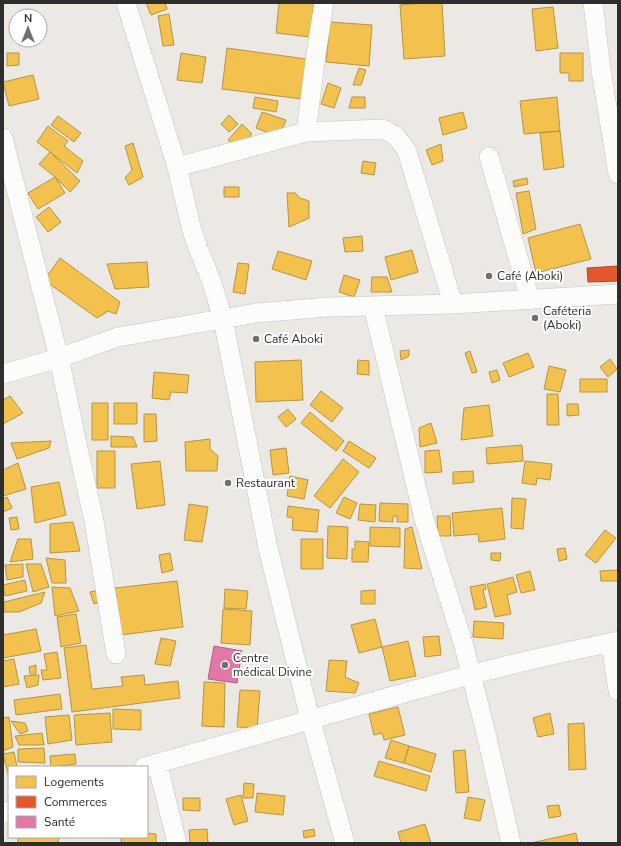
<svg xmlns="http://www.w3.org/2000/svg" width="621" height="846" viewBox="0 0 621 846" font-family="'Nunito Sans',sans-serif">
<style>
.homes{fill:#f2c14e;stroke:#b79544}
.shops{fill:#e4572e;stroke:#ad4b2e}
.health{fill:#e377a8;stroke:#ad6183}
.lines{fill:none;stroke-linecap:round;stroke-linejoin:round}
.street-casing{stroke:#c5c4c5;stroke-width:20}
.street{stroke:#fcfcfb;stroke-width:19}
.poi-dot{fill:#706f6e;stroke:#fff;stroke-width:1.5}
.labels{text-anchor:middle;stroke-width:4;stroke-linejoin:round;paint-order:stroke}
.poi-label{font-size:12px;fill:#2e2e2e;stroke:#fff;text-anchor:start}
</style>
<rect width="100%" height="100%" fill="#ece8e4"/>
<path class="homes" d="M146 3H165L167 9 151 15Z
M279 3H314L310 37 276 33Z
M424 3H442L445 56 404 59 400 5Z
M553 7 558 48 536 51 532 9Z
M169 14 174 45 163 46 158 16Z
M330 22 372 25 369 66 326 62Z
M227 48 306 59 302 99 222 89Z
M7 53H19V65L7 66Z
M181 53 206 57 202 83 177 80Z
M560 53H583V81H569V73H560Z
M359 68 366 70 361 85H353Z
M33 75 39 99 9 106 3 82Z
M328 83 341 88 334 108 321 104Z
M255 97 278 101 276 112 253 108Z
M352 97H365V108H349Z
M557 97 560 131 524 134 520 101Z
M262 112 286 120 279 137 256 128Z
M463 112 467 128 443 135 439 118Z
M229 115 238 124 229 132 221 124Z
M58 116 81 133 74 142 51 125Z
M242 124 252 134 238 149 228 140Z
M48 126 68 141 64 146 83 161 77 173 37 142Z
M560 131 564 167 544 170 540 133Z
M133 143 143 177 129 185 125 178 132 170 125 146Z
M441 144 443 161 432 165 426 150Z
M50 152 80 181 70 192 55 177 39 164Z
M363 161 376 163 374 175 361 173Z
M55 177 65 193 38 209 28 193Z
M527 178 528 184 514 187 513 181Z
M224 187H239V197H224Z
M529 191 536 229 523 234 516 193Z
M287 193H295L300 198 309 201V218L289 227Z
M49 207 61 222 48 232 36 217Z
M580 224 591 259 536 273 528 238Z
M362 236 363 251 345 252 343 238Z
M412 250 418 272 391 280 385 257Z
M278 251 312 261 306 280 272 269Z
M60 258 120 302 116 314 108 311 97 318 44 280Z
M147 262 149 287 115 289 107 264Z
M238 263 249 264 245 294 233 292Z
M344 275 360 280 354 297 339 292Z
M372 277H387L392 292H371Z
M409 350V356L401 360 400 351Z
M470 351 477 372 472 373 465 353Z
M528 353 534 367 509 377 503 363Z
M610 359 617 369 608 377 600 367Z
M301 360 303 400 256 402 255 362Z
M358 360 369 361V375L357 374Z
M549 366 566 370 560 392 544 389Z
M497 370 500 380 492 383 489 372Z
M154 372 189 375 187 393 171 392 169 400 152 398Z
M580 379H607V392H580Z
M321 391 343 408 332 422 310 405Z
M547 394H558L559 425H547Z
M10 396 23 413 3 424V400Z
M92 403H108V440H92Z
M114 403H137V424H114Z
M567 404H578L579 415 567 416Z
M489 405 493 436 461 440 464 408Z
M288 409 296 419 286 427 278 417Z
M310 412 344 441 336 451 301 423Z
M144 414H156L157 441 144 442Z
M431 423 437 443 420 447 419 428Z
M111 436 133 437 137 447H111Z
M210 439V449L218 456 217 471H186L185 442Z
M51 441 49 448 17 459 11 443Z
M349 441 376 458 369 468 343 451Z
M522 445 523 461 487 464 486 448Z
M286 448 289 473 273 475 270 450Z
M439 450 442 472 425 473V451Z
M97 451H115V488H97Z
M343 459 359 472 330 508 314 496Z
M160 461 165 505 137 509 131 464Z
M525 461 552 464 550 480 537 478 536 485 522 483Z
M18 463 26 489 3 496V470Z
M473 471 474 482 453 484V472Z
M290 476 308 480 304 499 287 496Z
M59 482 66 515 35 523 31 487Z
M7 497 12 508 3 512V499Z
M344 497 357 503 350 519 336 513Z
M512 498 526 499 523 529 511 528Z
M380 503 408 504V522H397V516H393V522L379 521Z
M189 504 208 507 202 542 184 540Z
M360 504 376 505 375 522 358 520Z
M288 506 319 510 317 532 292 530 293 518 287 517Z
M502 508 505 539 479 542 478 534 454 536 452 513Z
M437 516H450L451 536H438Z
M17 517 19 529 11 530 9 518Z
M73 522 80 551 50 553V524Z
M328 526 348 527 347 559 327 558Z
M370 527 400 528V547L370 546Z
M412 527 422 569 404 568 405 529Z
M605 530 616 538 596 563 585 555Z
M18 539H31L33 559 10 562Z
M301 539H323V569H301Z
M355 541 369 542 368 562H352V549H355Z
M565 548 567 559 559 561 557 549Z
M170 553 173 570 162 573 159 555Z
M491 553H501L500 561 491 560Z
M46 558 65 560 66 583H52Z
M23 564V577L7 580 5 565Z
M26 564H41L49 587 33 592Z
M618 570V581H601L600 571Z
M530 571 535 590 521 593 516 575Z
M513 577 517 592 507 595 511 614 495 617 487 584Z
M25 580 27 591 5 596 3 585Z
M177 581 183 627 121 635 115 588Z
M485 584 486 589 483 590 487 607 475 610 470 587Z
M52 587 70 588 79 611 55 616Z
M225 589 248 591 246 609 224 608Z
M99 590 103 601 94 604 90 592Z
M375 590V604H361V591Z
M45 592 41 603 19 612H4V602Z
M223 609 252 611 250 645 221 643Z
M76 614 81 643 61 647 57 617Z
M375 619 382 647 359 653 351 625Z
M474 621 504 623 503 639 473 637Z
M36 629 41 651 3 658V635Z
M439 636 441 655 425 657 423 637Z
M161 638 176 641 170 666 155 664Z
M408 641 416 676 390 681 382 647Z
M86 645 92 689 123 686 121 677 144 675 145 685 178 681 180 698 72 712 64 648Z
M57 652 61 678 43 680 41 670H47L44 654Z
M14 659 19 684 3 687V661Z
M329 660 347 661 345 677 359 683 355 693 326 691Z
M36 665V674H30L29 667Z
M39 675 38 685 27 688 24 676Z
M204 682 225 683 224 727 202 726Z
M240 690 260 691 257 728 237 727Z
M60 694 62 709 16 715 14 700Z
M398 707 405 735 384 740 382 733 374 735 369 714Z
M113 709 141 710V730L113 729Z
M110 713 112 742 76 745 74 715Z
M550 713 554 734 538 737 533 718Z
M69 715 72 740 48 744 45 717Z
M9 717 13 747 3 751V718Z
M11 721 25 723 28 731 20 734Z
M584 723 586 769 569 770 568 724Z
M42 733 44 745H19L15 736Z
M391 740 409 746 404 763 385 758Z
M409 746 436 754 431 772 404 763Z
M44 748 45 763 18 762V749Z
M465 750 469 792 456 793 453 751Z
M14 752 17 767H9V778L3 754Z
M75 754 76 764 51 767 50 756Z
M379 761 430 776 426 791 374 776Z
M244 783 254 784 253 798H243Z
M257 793 285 796 283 815 255 812Z
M241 795 248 821 234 825 226 799Z
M468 797 485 800 480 821 464 818Z
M183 798H200V811L183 810Z
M559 805 561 816 549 818 547 806Z
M425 824 431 843H401L398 832Z
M207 829 208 843H190L189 830Z
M314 829 315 836 304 838 303 831Z
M147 833 156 834V843H121V837H147Z
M576 833 578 843H531Z
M18 837H59L58 843H18Z"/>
<path class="shops" d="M618 266V281L588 282 587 268Z"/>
<path class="health" d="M214 646 242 651 237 683 208 679Z"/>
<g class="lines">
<defs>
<path id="street" d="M126 3 177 167 192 231 200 253 211 280 223 319 268 548 310 719 314 732 345 843
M593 3 601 70 618 174
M306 132 316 54 324 3
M3 138 59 358 80 458 94 521 116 654
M489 157 530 299
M177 167 306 132 383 129 396 136 407 151 453 304
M373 306 424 519 464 646 471 674 486 733 511 843
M3 374 59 358 118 337 256 313 328 307 453 304 618 294
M611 643 618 691
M157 763 177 843
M144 767C253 737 361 704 470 675 519 662 569 651 618 641
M3 813 9 811"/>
</defs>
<use href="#street" class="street-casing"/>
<use href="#street" class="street"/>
</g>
<g class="poi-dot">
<circle cx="489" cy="276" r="4"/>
<circle cx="535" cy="318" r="4"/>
<circle cx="256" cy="339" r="4"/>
<circle cx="228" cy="483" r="4"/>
<circle cx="225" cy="665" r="4"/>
</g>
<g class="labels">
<g class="poi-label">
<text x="497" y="280">Café (Aboki)</text>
<text x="543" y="315">Caféteria<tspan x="543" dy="14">(Aboki)</tspan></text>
<text x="264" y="343">Café Aboki</text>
<text x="236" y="487">Restaurant</text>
<text x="233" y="662">Centre<tspan x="233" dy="14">médical Divine</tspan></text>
</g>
</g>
<rect width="621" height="846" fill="none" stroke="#2e2e2e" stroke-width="8"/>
<rect x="8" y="766" width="140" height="72" fill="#ffffff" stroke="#ababab"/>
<rect x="16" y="776" width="20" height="12" fill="#f2c14e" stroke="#ababab"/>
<text x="44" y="786" font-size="12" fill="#2e2e2e">Logements</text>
<rect x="16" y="796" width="20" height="12" fill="#e4572e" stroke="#ababab"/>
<text x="44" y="806" font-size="12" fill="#2e2e2e">Commerces</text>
<rect x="16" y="816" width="20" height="12" fill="#e377a8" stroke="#ababab"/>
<text x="44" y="826" font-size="12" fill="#2e2e2e">Santé</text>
<g transform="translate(28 28)"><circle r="19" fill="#ffffff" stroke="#ababab"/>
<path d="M0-3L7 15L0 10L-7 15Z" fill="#706f6e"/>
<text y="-6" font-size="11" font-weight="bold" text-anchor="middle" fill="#2e2e2e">N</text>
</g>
</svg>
